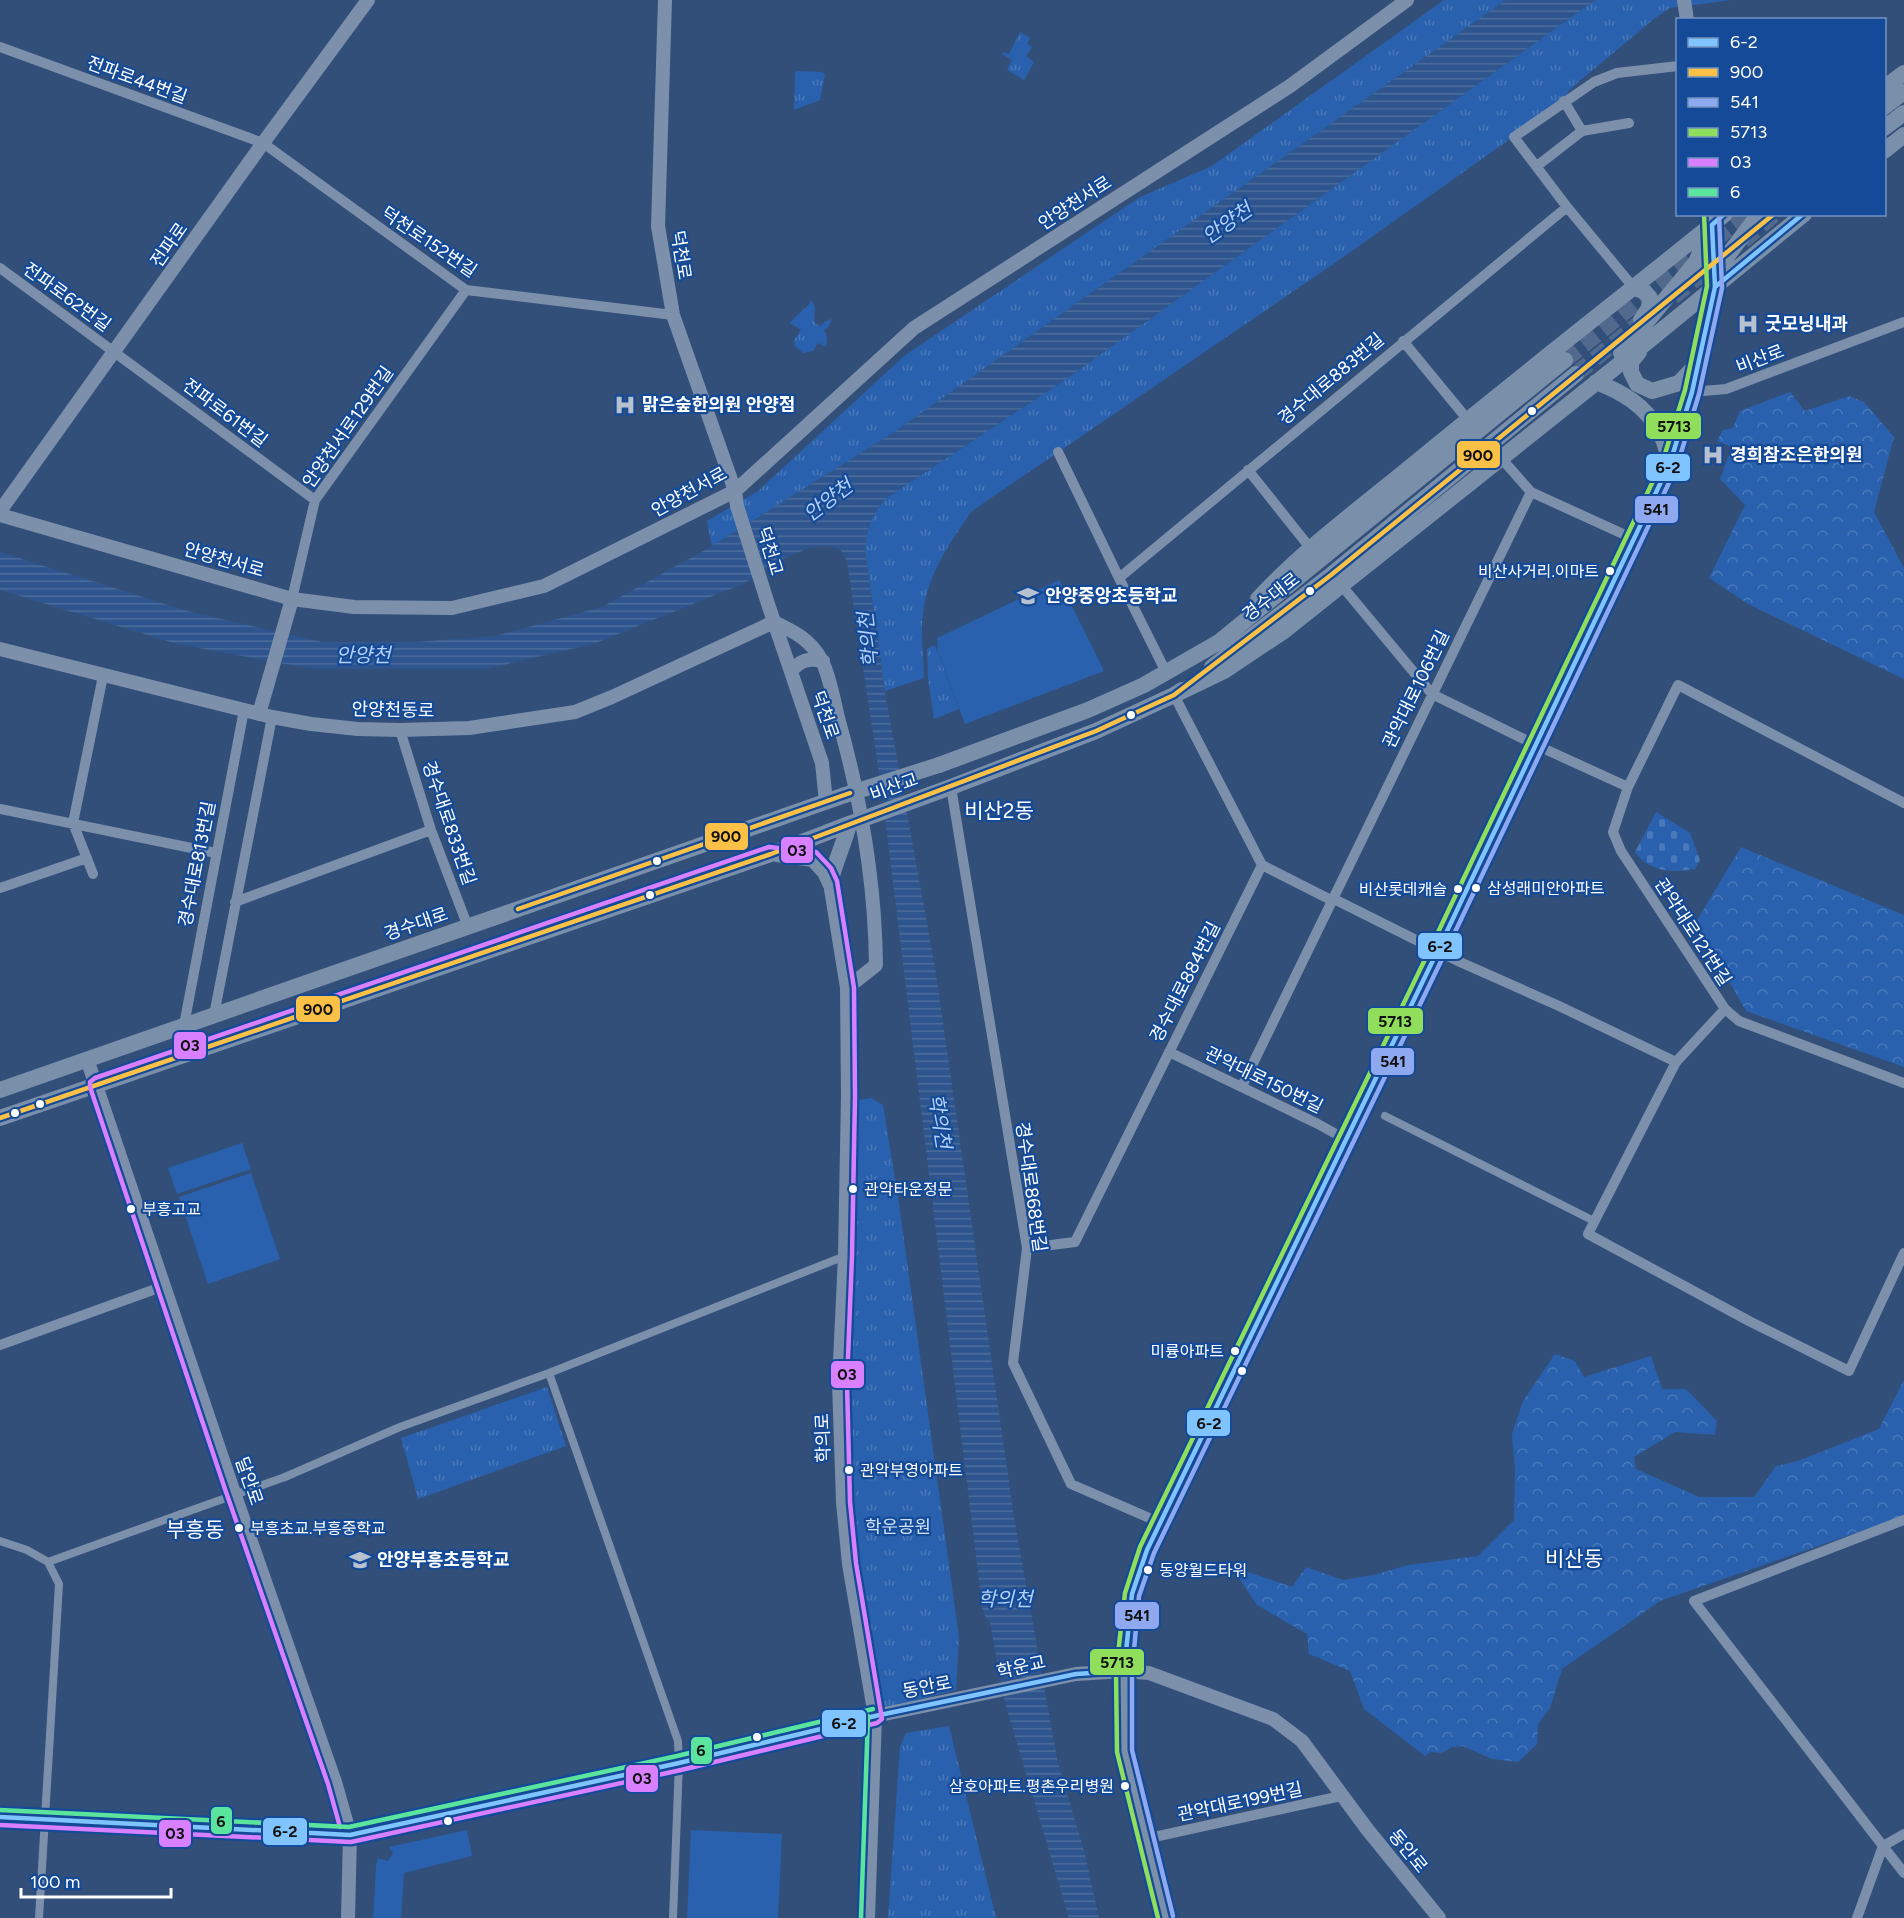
<svg xmlns="http://www.w3.org/2000/svg" width="1904" height="1918" viewBox="0 0 1904 1918" font-family="Figtree,'Noto Sans KR',sans-serif">
<style>
.green{fill:#2961ae}
.forest{fill:url(#forest-crowns)}
.cemetery{fill:url(#cemetery-stones)}
.park{fill:url(#park-tufts)}
.water{fill:url(#water-rules)}
.lines{fill:none;stroke-linecap:round;stroke-linejoin:round}
.primary-tunnel{stroke:#51698d;stroke-width:16;stroke-dasharray:16 8;stroke-linecap:butt}
.pedestrian{stroke:#7c90ab;stroke-width:8}
.minor{stroke:#7c90ab;stroke-width:10}
.tertiary{stroke:#7c90ab;stroke-width:14}
.primary{stroke:#7a8fa9;stroke-width:16}
.pedestrian-bridge{stroke:#7c90ab;stroke-width:8}
.primary-bridge{stroke:#7a8fa9;stroke-width:16}
.bus-1-casing{stroke:#144a97;stroke-width:9}
.bus-2-casing{stroke:#144a97;stroke-width:9}
.bus-3-casing{stroke:#144a97;stroke-width:9}
.bus-4-casing{stroke:#144a97;stroke-width:9}
.bus-5-casing{stroke:#144a97;stroke-width:9}
.bus-6-casing{stroke:#144a97;stroke-width:9}
.bus-1{stroke:#80c4ff;stroke-width:4.5}
.bus-2{stroke:#fbc046;stroke-width:4.5}
.bus-3{stroke:#8fa9f0;stroke-width:4.5}
.bus-4{stroke:#8fdf5c;stroke-width:4.5}
.bus-5{stroke:#d880ff;stroke-width:4.5}
.bus-6{stroke:#5ae49d;stroke-width:4.5}
.bus-dot{fill:#fff;stroke:#144a97;stroke-width:2}
.labels{text-anchor:middle;stroke-width:4.5;stroke-linejoin:round;paint-order:stroke}
.bus-label{font-size:16px;fill:#fff;stroke:#144a97;text-anchor:start}
.street-label{font-size:18px;fill:#fff;stroke:#144a97}
.poi-label{font-size:18px;font-weight:bold;fill:#fff;stroke:#144a97;text-anchor:start}
.park-label{font-size:18px;fill:#cee2fd;stroke:#144a97}
.water-label{font-size:20px;font-style:italic;fill:#b3d1f9;stroke:#144a97}
.quarter-label{font-size:21px;fill:#fff;stroke:#144a97}
.line-badge{stroke:#144a97;stroke-width:2}
.pale-badge-label{font-size:16px;text-anchor:middle;font-weight:bold;fill:#111}
</style>
<defs>
<pattern id="forest-crowns" width="20" height="18" patternUnits="userSpaceOnUse" patternTransform="scale(1.5)"><rect width="20" height="18" fill="#2961ae"/><path d="M2 6a3 3 0 1 1 6 0M12 15a3 3 0 1 1 6 0" fill="none" stroke="#4979ba"/></pattern>
<pattern id="cemetery-stones" width="16" height="16" patternUnits="userSpaceOnUse" patternTransform="scale(1.5)"><rect width="16" height="16" fill="#2961ae"/><path d="M2 7V4a2 2 0 0 1 4 0v3zM10 15v-3a2 2 0 0 1 4 0v3z" fill="#4979ba"/></pattern>
<pattern id="park-tufts" width="24" height="20" patternUnits="userSpaceOnUse" patternTransform="scale(1.5)"><rect width="24" height="20" fill="#2961ae"/><path d="M3 7l-1-3M5 7V3M7 7l1-3M15 17l-1-3M17 17v-4M19 17l1-3" fill="none" stroke="#4979ba"/></pattern>
<pattern id="water-rules" width="6" height="5" patternUnits="userSpaceOnUse" patternTransform="scale(1.5)"><rect width="6" height="5" fill="#2e558d"/><path d="M0 2.5h6" fill="none" stroke="#4d6e9e"/></pattern>
</defs>
<rect width="100%" height="100%" fill="#324f79"/>
<path class="green" d="M1059 580 1104 671 965 724 938 652 937 638Z
M242 1143 251 1169 177 1194 168 1168Z
M251 1173 280 1259 208 1284 179 1197Z
M467 1830 472 1856 404 1873 401 1918H373L376 1866 378 1858 388 1861 393 1853 389 1847Z
M691 1830 782 1834 778 1918H687Z"/>
<path class="forest" d="M1790 392 1805 411 1849 396 1864 402 1894 437 1874 512 1904 568V679L1750 605 1709 578 1745 505 1720 479 1732 447 1717 441 1723 430 1733 428 1740 411Z
M1741 847 1904 915V1067L1746 1011 1696 922Z
M1555 1354 1575 1361 1584 1377 1651 1356 1662 1389H1686L1717 1421 1715 1435 1675 1432 1634 1457 1636 1469 1699 1497H1754L1776 1466 1798 1461 1879 1429 1904 1380V1516L1660 1601 1562 1669 1550 1708 1538 1724 1537 1744 1518 1762 1492 1759 1463 1746 1453 1747 1441 1753 1430 1752 1425 1756 1364 1709 1350 1671 1309 1654 1307 1634 1257 1605 1233 1569 1245 1571 1292 1587 1306 1567 1343 1580 1373 1575 1409 1565 1478 1556 1514 1520 1515 1468 1512 1434 1523 1401Z"/>
<path class="cemetery" d="M1656 812 1690 833 1700 860 1695 869C1673 873 1649 872 1635 852Z"/>
<path class="park" d="M1444 0H1506L893 433 712 546 707 521 758 491 904 356 1140 197 1212 166Z
M1595 0H1732L1670 8 1655 18 1569 90 1564 101 1332 265 972 511C950 542 927 575 923 614 920 635 924 657 924 678L885 691 865 551C866 530 872 512 888 497L1069 377Z
M1020 32 1030 38 1027 44 1032 47 1026 56 1034 62 1024 80 1007 70 1012 60 1002 54 1004 52 1009 54Z
M797 71 822 72 825 74 820 100 794 110 795 73Z
M812 300 815 307 814 322 820 326 826 321 832 319 828 327 824 330 827 337 826 347 818 343 813 351 803 353 795 346 794 340 801 330 790 323C797 314 806 309 812 300Z
M935 645 959 709 934 719 928 678 927 649Z
M871 1098 883 1105 898 1197 959 1637 956 1690 880 1710 851 1520 844 1383 853 1101Z
M547 1387 566 1446 418 1499 401 1438Z
M949 1726 996 1918H888L900 1747 906 1733Z"/>
<path class="water" d="M1506 0H1595L1069 377 888 497C872 512 866 530 865 551L886 698 935 967 1014 1517 1057 1759 1085 1854 1099 1918H1069L1005 1703 990 1623 983 1613 882 793 847 562 841 550 827 546 809 548 783 559 743 584 593 644 486 669H313L177 644 0 590V552L187 611 322 642H417L495 636 602 607 712 546 893 433Z"/>
<g class="lines">
<path class="primary-tunnel" d="M1743 241 1775 214
M1673 297 1723 257
M1565 360 1747 214
M1576 374 1643 320"/>
<path class="pedestrian" d="M1385 1116 1594 1221
M549 1373 678 1741 679 1763 673 1918
M285 1477 400 1427 549 1373 845 1256
M0 1541 27 1550 48 1562 181 1514
M39 1918 59 1584 48 1562"/>
<path class="minor" d="M0 47 263 143 466 290 673 315
M1582 131 1629 123
M1537 166 1582 131 1564 101
M1567 207 1514 137 1594 82 1617 73 1678 66
M0 268 315 500
M1403 341 1468 420
M1692 392 1726 389 1904 322
M1058 452 1119 578
M1501 458 1531 492
M1248 470 1311 549
M1342 586 1432 694 1536 745 1628 787 1613 832 1621 851 1725 1009 1739 1021 1904 1083
M292 599 315 500 466 290
M1167 674 1119 578 1567 207 1634 288
M1174 695 1262 865
M400 730 431 830 468 927
M951 787 1027 1248 1013 1363 1071 1484 1161 1523
M1628 787 1678 685 1904 803
M0 809 216 853
M1262 865 1333 901
M93 874 73 823 103 676
M0 888 87 858
M1334 899 1460 962 1559 1006 1676 1062 1725 1009
M235 902 431 830
M214 1015 272 717
M184 1025 244 710
M1169 1052 1318 1124 1345 1139
M1676 1062 1588 1234 1749 1321 1849 1371 1904 1253
M1242 1086 1531 492 1634 539
M1027 1248 1075 1242 1262 865
M0 1345 164 1286
M1904 1520 1694 1601 1883 1846 1904 1834
M1145 1839 1341 1796
M1883 1846 1904 1873
M1857 1918 1883 1846"/>
<path class="tertiary" d="M665 0 658 226 673 315 735 491 737 506 769 607 822 763 826 802
M1684 0 1687 20
M0 511 263 143 368 0
M0 515 292 599 354 607 452 608 544 586 735 491 914 328 1290 86 1407 0
M0 649 272 717 311 724 358 729 400 730 469 728 575 712 612 697 774 622C795 632 811 640 822 661 830 677 834 701 838 718 861 799 875 881 876 965L847 988
M791 671C801 660 808 658 823 661
M259 714 292 599
M830 883 847 988 848 1096 845 1256 839 1383 843 1502 849 1564 875 1716 868 1918
M87 1059 233 1490 335 1782 350 1835 348 1918
M0 1817 350 1835 679 1763 875 1716 1076 1674 1124 1671 1149 1673 1273 1719 1302 1741 1367 1829 1439 1918"/>
<path class="primary" d="M1884 88 1904 73
M1884 107 1904 92
M1884 128 1904 113
M1884 151 1904 135
M1717 281 1728 255 1759 214
M1634 288 1644 291 1650 298 1649 308 1641 320
M1639 352 1631 362V372L1637 384 1652 391 1679 383 1698 363
M1621 353 1696 262 1710 229
M1596 382C1622 392 1645 405 1659 431 1665 440 1667 453 1670 463
M1258 599C1303 550 1358 510 1409 468 1513 382 1620 299 1725 214
M1212 667 1331 575 1576 374
M1174 695 1224 671 1284 631 1646 343 1804 214
M939 765 1088 710 1144 685 1219 642 1565 360
M951 787 1096 731 1174 695 1182 690
M777 854 813 859 825 872 830 883
M830 883C835 862 844 844 849 824
M0 1090 845 795
M0 1118 771 854 849 824
M1166 1918 1124 1751V1671L1132 1594 1147 1550 1345 1139 1438 950 1670 463 1692 392 1715 287 1712 225"/>
<path class="pedestrian-bridge" d="M181 1514 285 1477"/>
<path class="primary-bridge" d="M845 795 939 765
M849 824 951 787"/>
<defs>
<path id="bus-1" d="M1715 287 1803 214
M1124 1671 1132 1594 1147 1550 1438 950 1670 463 1692 392 1715 287 1712 225 1724 214
M0 1817 350 1835 679 1763 875 1716 1076 1674 1124 1671"/>
<path id="bus-2" d="M518 909 850 793
M0 1118 771 854 1096 731 1174 695 1331 575 1774 214"/>
<path id="bus-3" d="M1173 1916 1132 1750V1671L1139 1596 1154 1553 1445 953 1677 466 1699 394 1722 288 1719 214"/>
<path id="bus-4" d="M1158 1918 1117 1752 1116 1671 1125 1593 1140 1547 1431 947 1663 460 1685 390 1707 286 1704 214"/>
<path id="bus-5" d="M0 1825 350 1842
M340 1827 328 1784 226 1492 90 1087V1082L95 1078 769 847 816 852 831 868 837 881 854 988 855 1096 852 1256 847 1383 850 1502 856 1563 882 1719 877 1723 681 1770 351 1842"/>
<path id="bus-6" d="M0 1810 349 1827 677 1756 873 1709
M861 1918 868 1716"/>
</defs>
<use href="#bus-1" class="bus-1-casing"/>
<use href="#bus-2" class="bus-2-casing"/>
<use href="#bus-3" class="bus-3-casing"/>
<use href="#bus-4" class="bus-4-casing"/>
<use href="#bus-5" class="bus-5-casing"/>
<use href="#bus-6" class="bus-6-casing"/>
<use href="#bus-1" class="bus-1"/>
<use href="#bus-2" class="bus-2"/>
<use href="#bus-3" class="bus-3"/>
<use href="#bus-4" class="bus-4"/>
<use href="#bus-5" class="bus-5"/>
<use href="#bus-6" class="bus-6"/>
</g>
<defs>
<symbol id="hospital-bare" viewBox="-9 -9 18 18"><path d="M-5-5h3v3.5h4V-5h3V5h-3V1.5h-4V5h-3Z" fill="#b7c1d0" stroke="#144a97" stroke-width="2.5" paint-order="stroke"/></symbol>
<symbol id="school-bare" viewBox="-9 -9 18 18"><path d="M0-5L7-2L0 1L-7-2ZM-4 1L0 2.5L4 1V4Q0 6-4 4Z" fill="#b7c1d0" stroke="#144a97" stroke-width="2.5" paint-order="stroke"/></symbol>
</defs>
<g fill-rule="evenodd">
<use href="#hospital-bare" x="1733" y="309" width="30" height="30"/>
<use href="#hospital-bare" x="610" y="390" width="30" height="30"/>
<use href="#hospital-bare" x="1698" y="440" width="30" height="30"/>
<use href="#school-bare" x="1013" y="581" width="30" height="30"/>
<use href="#school-bare" x="345" y="1545" width="30" height="30"/>
</g>
<g class="bus-dot">
<circle cx="1532" cy="411" r="5"/>
<circle cx="1610" cy="571" r="5"/>
<circle cx="1310" cy="591" r="5"/>
<circle cx="1131" cy="715" r="5"/>
<circle cx="657" cy="861" r="5"/>
<circle cx="1476" cy="888" r="5"/>
<circle cx="1458" cy="889" r="5"/>
<circle cx="650" cy="895" r="5"/>
<circle cx="40" cy="1104" r="5"/>
<circle cx="15" cy="1113" r="5"/>
<circle cx="853" cy="1189" r="5"/>
<circle cx="131" cy="1209" r="5"/>
<circle cx="1235" cy="1351" r="5"/>
<circle cx="1242" cy="1371" r="5"/>
<circle cx="849" cy="1470" r="5"/>
<circle cx="239" cy="1528" r="5"/>
<circle cx="1148" cy="1570" r="5"/>
<circle cx="757" cy="1737" r="5"/>
<circle cx="1125" cy="1786" r="5"/>
<circle cx="448" cy="1821" r="5"/>
</g>
<g class="labels">
<g class="bus-label">
<text x="1599" y="577" text-anchor="end">비산사거리.이마트</text>
<text x="1487" y="894">삼성래미안아파트</text>
<text x="1447" y="895" text-anchor="end">비산롯데캐슬</text>
<text x="864" y="1195">관악타운정문</text>
<text x="142" y="1215">부흥고교</text>
<text x="1224" y="1357" text-anchor="end">미륭아파트</text>
<text x="860" y="1476">관악부영아파트</text>
<text x="250" y="1534">부흥초교.부흥중학교</text>
<text x="1159" y="1576">동양월드타워</text>
<text x="1114" y="1792" text-anchor="end">삼호아파트.평촌우리병원</text>
</g>
<g class="street-label">
<text transform="translate(137 80) rotate(20)" y="6">전파로44번길</text>
<text transform="translate(1075 203) rotate(-33)" y="6">안양천서로</text>
<text transform="translate(429 242) rotate(34)" y="6">덕천로152번길</text>
<text transform="translate(169 245) rotate(-55)" y="6">전파로</text>
<text transform="translate(681 255) rotate(81)" y="6">덕천로</text>
<text transform="translate(67 297) rotate(36)" y="6">전파로62번길</text>
<text transform="translate(1760 359) rotate(-21)" y="6">비산로</text>
<text transform="translate(1331 379) rotate(-40)" y="6">경수대로883번길</text>
<text transform="translate(225 413) rotate(37)" y="6">전파로61번길</text>
<text transform="translate(348 427) rotate(-55)" y="6">안양천서로129번길</text>
<text transform="translate(689 492) rotate(-29)" y="6">안양천서로</text>
<text transform="translate(770 551) rotate(73)" y="6">덕천교</text>
<text transform="translate(224 560) rotate(16)" y="6">안양천서로</text>
<text transform="translate(1271 597) rotate(-38)" y="6">경수대로</text>
<text transform="translate(1416 689) rotate(-64)" y="6">관악대로106번길</text>
<text transform="translate(393 710) rotate(1)" y="6">안양천동로</text>
<text transform="translate(825 715) rotate(71)" y="6">덕천로</text>
<text transform="translate(894 787) rotate(-20)" y="6">비산교</text>
<text transform="translate(449 823) rotate(71)" y="6">경수대로833번길</text>
<text transform="translate(197 864) rotate(-79)" y="6">경수대로813번길</text>
<text transform="translate(416 924) rotate(-19)" y="6">경수대로</text>
<text transform="translate(1693 932) rotate(57)" y="6">관악대로121번길</text>
<text transform="translate(1185 982) rotate(-63)" y="6">경수대로884번길</text>
<text transform="translate(1264 1080) rotate(26)" y="6">관악대로150번길</text>
<text transform="translate(1031 1187) rotate(82)" y="6">경수대로868번길</text>
<text transform="translate(823 1438) rotate(-92)" y="6">학의로</text>
<text transform="translate(249 1481) rotate(71)" y="6">달안로</text>
<text transform="translate(1021 1667) rotate(-13)" y="6">학운교</text>
<text transform="translate(927 1687) rotate(-11)" y="6">동안로</text>
<text transform="translate(1240 1802) rotate(-12)" y="6">관악대로199번길</text>
<text transform="translate(1408 1851) rotate(51)" y="6">동안로</text>
</g>
<g class="poi-label">
<text x="1765" y="330">굿모닝내과</text>
<text x="642" y="411">맑은숲한의원 안양점</text>
<text x="1730" y="461">경희참조은한의원</text>
<text x="1045" y="602">안양중앙초등학교</text>
<text x="377" y="1566">안양부흥초등학교</text>
</g>
<g class="park-label">
<text x="898" y="1533">학운공원</text>
</g>
<g class="water-label">
<text transform="translate(1227 223) rotate(-35)" y="7">안양천</text>
<text transform="translate(828 500) rotate(-37)" y="7">안양천</text>
<text transform="translate(868 640) rotate(-96)" y="7">학의천</text>
<text x="363" y="662">안양천</text>
<text transform="translate(940 1121) rotate(81)" y="7">학의천</text>
<text x="1005" y="1606">학의천</text>
</g>
<g class="quarter-label">
<text x="999" y="818">비산2동</text>
<text x="195" y="1537">부흥동</text>
<text x="1574" y="1566">비산동</text>
</g>
</g>
<g class="line-badge">
<rect x="1645" y="412" width="57" height="28" rx="6" fill="#8fdf5c"/>
<rect x="1456" y="440" width="45" height="29" rx="6" fill="#fbc046"/>
<rect x="1645" y="453" width="46" height="29" rx="6" fill="#80c4ff"/>
<rect x="1634" y="495" width="45" height="29" rx="6" fill="#8fa9f0"/>
<rect x="704" y="822" width="45" height="29" rx="6" fill="#fbc046"/>
<rect x="780" y="836" width="34" height="28" rx="6" fill="#d880ff"/>
<rect x="1417" y="932" width="46" height="28" rx="6" fill="#80c4ff"/>
<rect x="295" y="995" width="46" height="28" rx="6" fill="#fbc046"/>
<rect x="1367" y="1007" width="57" height="28" rx="6" fill="#8fdf5c"/>
<rect x="173" y="1031" width="34" height="29" rx="6" fill="#d880ff"/>
<rect x="1370" y="1047" width="45" height="29" rx="6" fill="#8fa9f0"/>
<rect x="830" y="1360" width="35" height="29" rx="6" fill="#d880ff"/>
<rect x="1186" y="1409" width="45" height="28" rx="6" fill="#80c4ff"/>
<rect x="1114" y="1601" width="46" height="29" rx="6" fill="#8fa9f0"/>
<rect x="1089" y="1648" width="56" height="28" rx="6" fill="#8fdf5c"/>
<rect x="821" y="1709" width="46" height="29" rx="6" fill="#80c4ff"/>
<rect x="690" y="1736" width="23" height="29" rx="6" fill="#5ae49d"/>
<rect x="625" y="1764" width="34" height="29" rx="6" fill="#d880ff"/>
<rect x="210" y="1806" width="23" height="29" rx="6" fill="#5ae49d"/>
<rect x="262" y="1817" width="46" height="29" rx="6" fill="#80c4ff"/>
<rect x="158" y="1819" width="34" height="29" rx="6" fill="#d880ff"/>
</g>
<g class="pale-badge-label">
<text x="1674" y="432">5713</text>
<text x="1478" y="461">900</text>
<text x="1668" y="473">6-2</text>
<text x="1656" y="515">541</text>
<text x="726" y="842">900</text>
<text x="797" y="856">03</text>
<text x="1440" y="952">6-2</text>
<text x="318" y="1015">900</text>
<text x="1395" y="1027">5713</text>
<text x="190" y="1051">03</text>
<text x="1393" y="1067">541</text>
<text x="847" y="1380">03</text>
<text x="1209" y="1429">6-2</text>
<text x="1137" y="1621">541</text>
<text x="1117" y="1668">5713</text>
<text x="844" y="1729">6-2</text>
<text x="701" y="1756">6</text>
<text x="642" y="1784">03</text>
<text x="221" y="1827">6</text>
<text x="285" y="1837">6-2</text>
<text x="175" y="1839">03</text>
</g>
<rect x="1676" y="18" width="210" height="198" fill="#144a97" stroke="#7292c1" stroke-width="1.5"/>
<rect x="1688" y="38" width="30" height="9" fill="#80c4ff" stroke="#7292c1" stroke-width="1.5"/>
<text x="1730" y="48" font-size="18" fill="#ffffff">6-2</text>
<rect x="1688" y="68" width="30" height="9" fill="#fbc046" stroke="#7292c1" stroke-width="1.5"/>
<text x="1730" y="78" font-size="18" fill="#ffffff">900</text>
<rect x="1688" y="98" width="30" height="9" fill="#8fa9f0" stroke="#7292c1" stroke-width="1.5"/>
<text x="1730" y="108" font-size="18" fill="#ffffff">541</text>
<rect x="1688" y="128" width="30" height="9" fill="#8fdf5c" stroke="#7292c1" stroke-width="1.5"/>
<text x="1730" y="138" font-size="18" fill="#ffffff">5713</text>
<rect x="1688" y="158" width="30" height="9" fill="#d880ff" stroke="#7292c1" stroke-width="1.5"/>
<text x="1730" y="168" font-size="18" fill="#ffffff">03</text>
<rect x="1688" y="188" width="30" height="9" fill="#5ae49d" stroke="#7292c1" stroke-width="1.5"/>
<text x="1730" y="198" font-size="18" fill="#ffffff">6</text>
<path d="M21 1888v9h150v-9" fill="none" stroke="#ffffff" stroke-width="3"/>
<text x="30" y="1888" font-size="18" fill="#ffffff" stroke="#144a97" stroke-width="4.5" paint-order="stroke">100 m</text>
</svg>
